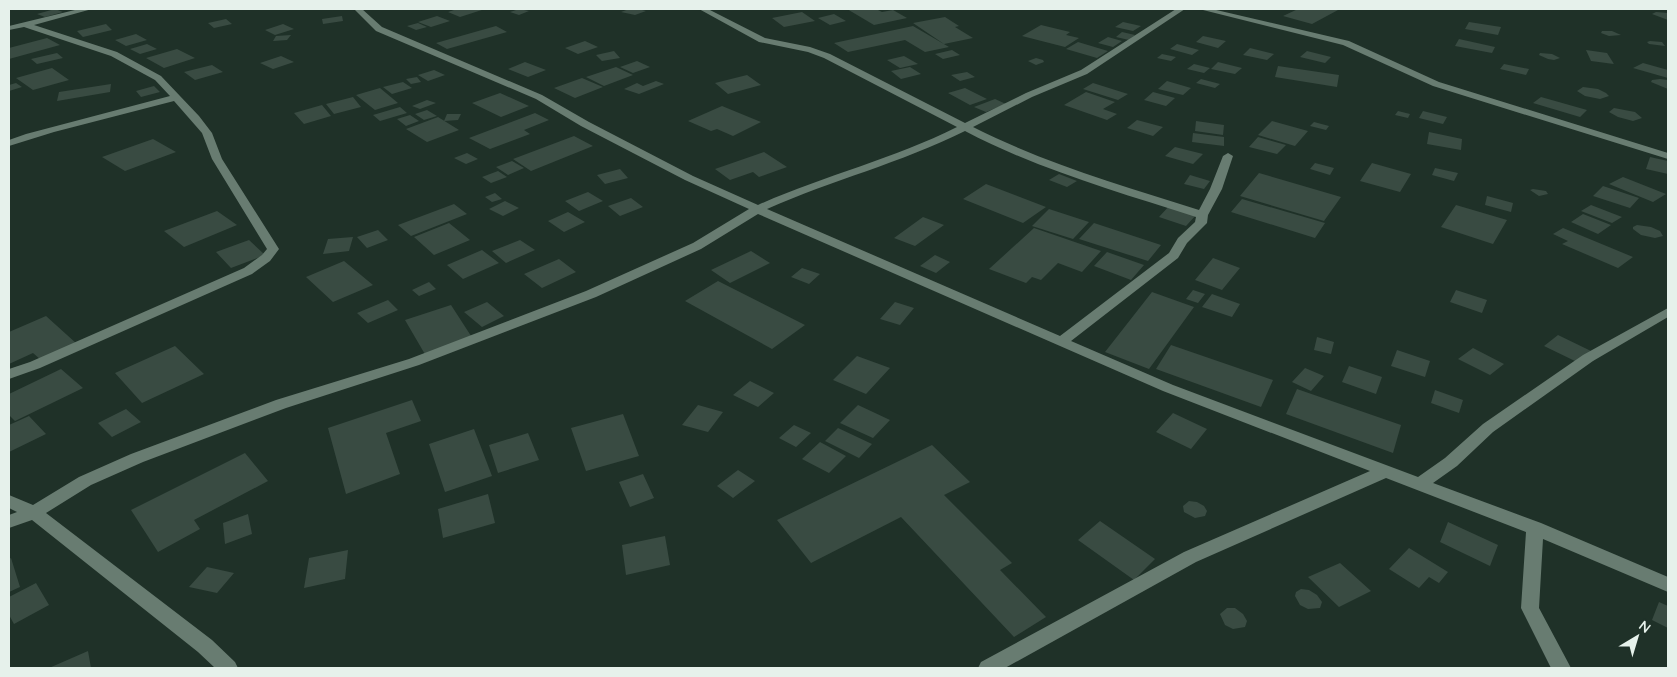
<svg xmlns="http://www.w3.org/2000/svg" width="1677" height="677" viewBox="0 0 1677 677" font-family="Quicksand,sans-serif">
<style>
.building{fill:#394b42}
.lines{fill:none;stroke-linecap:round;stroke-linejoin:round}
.minor{fill:#687c71;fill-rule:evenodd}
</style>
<rect width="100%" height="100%" fill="#1f3128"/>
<path class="building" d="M55 9 63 12 45 17 37 14Z
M457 9H485L460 17 448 12Z
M519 9 529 11 519 15 510 12Z
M629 9H638L646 11 635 15 621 12Z
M847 9H876L882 12 893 10 907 18 874 25Z
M1298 9H1333L1338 10 1312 24 1283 16Z
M802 12 815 21 784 27 772 18Z
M1656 12 1668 13V20L1652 14Z
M834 14 846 21 830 25 818 18Z
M342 16 343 21 323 24 322 19Z
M437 16 450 21 431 27 418 22Z
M945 17 959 26 955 27 973 38 944 44 913 23Z
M226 19 232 24 214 28 208 23Z
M1123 22 1141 26 1133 31 1115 27Z
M1469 22 1501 27 1498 35 1465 29Z
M418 23 427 27 416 30 407 26Z
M106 24 112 30 83 37 77 31Z
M283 24 294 29 275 35 265 30Z
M1041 25 1070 32 1066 35 1079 38 1065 47 1022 36Z
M496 26 507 32 447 49 436 43Z
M913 26 949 47 925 52 905 40 848 52 834 43Z
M1602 31H1612L1621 35 1609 36 1601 33Z
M1122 32 1135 35 1129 40 1116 37Z
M136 34 147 40 126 46 115 40Z
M291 35 287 40 273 41 276 36Z
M1203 36 1226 41 1218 48 1196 42Z
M1108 37 1122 41 1113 47 1098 43Z
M47 38 60 45 9 59V48Z
M1459 39 1495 47 1492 53 1455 46Z
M585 41 598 47 578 54 565 48Z
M1650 41 1662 42 1665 46 1649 44 1647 42Z
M1078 42 1108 51 1097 58 1066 49Z
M147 44 157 49 140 54 130 49Z
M1177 44 1199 50 1192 55 1170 49Z
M1250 48 1274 54 1267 60 1243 55Z
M177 49 195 58 164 68 146 58Z
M952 50 960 55 943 59 935 54Z
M1586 50 1607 53 1614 64 1591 61Z
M614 51 620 58 602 61 596 55Z
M1307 51 1331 57 1325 63 1300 57Z
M57 53 63 58 37 64 31 59Z
M1540 53 1552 54 1560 58 1554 60 1548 59 1539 55Z
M1162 54 1176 57 1171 61 1157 58Z
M281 56 294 62 273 69 260 63Z
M904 56 918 64 900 68 887 60Z
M1036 58 1043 60 1044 62 1036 65 1028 61Z
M637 61 650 67 633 73 620 67Z
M525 62 546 70 528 77 508 69Z
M1218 62 1242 68 1235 74 1211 69Z
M1643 63 1668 70V78L1633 68Z
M1194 64 1210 68 1204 73 1187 69Z
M1504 64 1529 69 1526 75 1500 69Z
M212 65 223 72 195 80 184 72Z
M1278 66 1339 75 1337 87 1275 77Z
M616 67 633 75 604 86 586 77Z
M910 67 921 74 901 79 891 71Z
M52 68 69 80 33 90 16 78Z
M434 70 445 75 428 81 418 75Z
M967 72 975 77 960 81 951 75Z
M747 75 761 85 728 94 715 83Z
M417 77 421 82 411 84 406 79Z
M582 78 603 87 575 98 554 88Z
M1201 79 1220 84 1215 88 1196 83Z
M1660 79 1668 80V89L1651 82 1652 80Z
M656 81 664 84 639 94 624 89 637 83 643 86Z
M1167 81 1191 88 1183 95 1158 89Z
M403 82 412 88 392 94 383 87Z
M16 83 22 87 9 91V85Z
M1093 83 1128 94 1118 100 1083 89Z
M111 84 110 92 57 101 59 92Z
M154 86 160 92 141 97 136 91Z
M1583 87 1598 89 1606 93 1609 96 1600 99 1585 96 1577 91Z
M380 88 398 103 375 110 356 95Z
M965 88 987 99 970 105 948 93Z
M1086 92 1115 102 1103 109 1117 114 1107 120 1064 105Z
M1153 92 1175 98 1166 106 1144 100Z
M500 93 529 106 501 117 472 103Z
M353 97 361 107 334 114 326 104Z
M1541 97 1587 110 1580 117 1533 103Z
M995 99 1006 104 986 112 974 107Z
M427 100 436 103 420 109 412 106Z
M322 105 331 116 304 124 294 113Z
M722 106 761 122 733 136 717 129 711 131 688 121Z
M400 107 407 113 380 121 373 115Z
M1614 108 1635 112 1642 118 1633 121 1618 117 1609 112Z
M427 110 437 116 424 120 415 114Z
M1398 111 1410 114 1408 118 1395 115Z
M1423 111 1447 117 1443 124 1419 118Z
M535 113 549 120 524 130 530 134 490 149 469 138Z
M447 114H461L458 120 444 121Z
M410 115 419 121 406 126 397 119Z
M438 117 459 130 427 142 406 129Z
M1137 120 1163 127 1153 136 1127 128Z
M1196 121 1224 125 1223 135 1195 131Z
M1272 121 1308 131 1295 146 1258 135Z
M1314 122 1329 126 1326 130 1310 126Z
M1429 132 1462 139 1461 150 1427 144Z
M1193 133 1224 137V146L1192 142Z
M574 136 593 146 531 171 513 159Z
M1258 137 1286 145 1277 154 1249 147Z
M153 139 176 152 125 171 102 157Z
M1175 147 1203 154 1193 164 1165 156Z
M764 152 787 167 759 177 753 172 730 180 715 169Z
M467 153 478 159 466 164 454 158Z
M1650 157 1668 161V174L1646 169Z
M512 161 524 168 508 175 496 167Z
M1315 163 1334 168 1330 175 1310 169Z
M1372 163 1411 174 1400 192 1360 181Z
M1435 168 1458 173 1454 181 1432 175Z
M620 169 628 178 605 184 597 175Z
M498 171 507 177 491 183 482 177Z
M1259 173 1341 197 1324 221 1240 196Z
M1059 174 1077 181 1067 187 1049 180Z
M1190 175 1210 181 1204 189 1184 184Z
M1623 177 1666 194 1653 202 1609 184Z
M986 184 1046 207 1023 223 963 199Z
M1603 186 1639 198 1630 208 1593 196Z
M1533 189 1546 191 1548 194 1539 196 1530 190Z
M588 192 603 201 579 211 565 201Z
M495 193 502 199 492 202 485 197Z
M1487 196 1513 203 1511 212 1485 205Z
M631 198 643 207 620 216 608 206Z
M1242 199 1325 223 1315 238 1231 212Z
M505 201 519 208 503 216 489 209Z
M454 204 467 214 411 236 398 225Z
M1170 205 1197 214 1186 226 1159 217Z
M1456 205 1507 220 1493 244 1441 227Z
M1591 205 1622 217 1612 223 1581 211Z
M1049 209 1089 222 1073 239 1032 226Z
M217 211 237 225 184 247 164 231Z
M568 212 585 222 564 232 548 221Z
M1583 214 1611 225 1598 234 1571 222Z
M923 217 944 225 915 246 894 238Z
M449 223 470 240 434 255 414 237Z
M1094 223 1161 245 1148 261 1079 239Z
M1637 225 1651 227 1660 231 1663 236 1655 238 1641 235 1633 229V227Z
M1034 228 1101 251 1082 272 1058 263 1041 280 1032 277 1026 283 989 269Z
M1563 228 1633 257 1618 268 1562 244 1568 241 1553 234Z
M378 230 388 240 367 248 357 237Z
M353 237 349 251 323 254 328 239Z
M249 240 265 255 231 268 216 252Z
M520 240 535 250 506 263 492 251Z
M482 250 499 263 463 279 447 265Z
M751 251 770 263 730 283 711 270Z
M1107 252 1144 265 1131 280 1094 266Z
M935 255 950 262 936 273 920 266Z
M1213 258 1240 268 1222 290 1195 280Z
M559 259 576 272 542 288 524 274Z
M344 261 373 285 333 302 306 277Z
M802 268 820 274 809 284 791 277Z
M718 281 805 325 772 349 685 301Z
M429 282 436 289 419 296 412 290Z
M1193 290 1205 294 1198 303 1186 299Z
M1456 290 1487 300 1482 313 1450 302Z
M1152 292 1194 307 1149 369 1105 352Z
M1212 294 1240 304 1232 317 1202 307Z
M388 300 398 310 368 323 357 313Z
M487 302 504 316 482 327 464 312Z
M895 302 914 308 900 325 880 319Z
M451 305 473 339 426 356 405 320Z
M46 316 77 344 41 360 33 353 9 364V332Z
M1558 335 1591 351 1577 362 1544 346Z
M1317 337 1334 342 1331 354 1314 350Z
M1171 345 1273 380 1261 407 1156 369Z
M175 346 204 374 142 403 115 373Z
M1473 348 1504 364 1490 375 1458 359Z
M1397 350 1430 361 1425 377 1391 366Z
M857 356 890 368 866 394 833 380Z
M1349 366 1382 377 1376 394 1342 382Z
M1305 368 1324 376 1311 391 1292 382Z
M61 369 83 388 15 421 9 415V394Z
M750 381 774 393 758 407 733 395Z
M1297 389 1401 425 1393 453 1286 414Z
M1435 390 1463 400 1459 413 1431 403Z
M412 400 421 421 386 433 400 474 346 494 328 428Z
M698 405 723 412 708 432 682 425Z
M858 405 890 420 873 438 840 423Z
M126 409 141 422 112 437 98 423Z
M1173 413 1207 429 1191 449 1156 432Z
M623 414 639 456 586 471 571 428Z
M29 416 46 434 9 452V425Z
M794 425 811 433 796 447 779 438Z
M838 428 872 444 859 458 825 441Z
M474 429 492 476 445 492 429 444Z
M528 433 539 460 498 473 489 445Z
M820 442 846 456 829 473 802 459Z
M932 445 970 482 944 495 1012 563 1000 570 1046 617 1014 637 901 517 811 563 777 520Z
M245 453 268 481 194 520 200 529 158 552 131 510Z
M738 470 755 481 733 498 717 486Z
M643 474 654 498 630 507 619 482Z
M488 494 495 523 443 538 438 509Z
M1189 501 1197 502 1204 506 1207 511 1205 516 1195 518 1184 512 1183 506Z
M248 514 252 534 225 544 223 523Z
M1100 521 1155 559 1134 580 1078 540Z
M1448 522 1498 545 1490 566 1440 542Z
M665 536 670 565 626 575 622 545Z
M1409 548 1448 572 1439 583 1429 577 1419 588 1389 569Z
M348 550 345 579 304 588 309 558Z
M11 558 20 587 9 592V559Z
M1340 563 1371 591 1339 607 1308 577Z
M207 567 234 573 217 593 189 587Z
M36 583 49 605 14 624 9 615V597Z
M1301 589 1309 590 1317 595 1322 602 1320 608 1308 609 1300 605 1295 596 1296 592Z
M1659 602 1668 606V628L1652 620Z
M1227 608H1235L1243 614 1247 621 1245 627 1233 629 1225 625 1220 614Z
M88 651 91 668H49Z"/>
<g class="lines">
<path class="minor" d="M79 9H92L34 25 117 52 161 76 199 116 212 133 222 159 279 249 270 261 252 274 40 368 9 379V369L30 362 244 268 262 255 267 249 212 159 202 133 174 101 54 132 9 146V140L26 134 170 96 155 80 111 56 24 27 9 30V26Z
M354 9H362L382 27 542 95 589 122 693 176 758 205C823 176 893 159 957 127L824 58 808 52 759 42 699 9H708L765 38 810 47 830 54 965 123 1026 93 1081 70 1176 9H1185L1087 74 1032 97 973 127C1044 163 1123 186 1199 210L1210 189 1223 156 1228 153 1233 156 1222 189 1208 215 1207 223 1187 243 1178 258 1071 341 1173 385 1418 477 1445 458 1483 424 1583 355 1668 308V317L1593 361 1493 432 1457 466 1433 483 1541 523 1668 577V592L1543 539 1539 608 1571 668H1551L1521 608 1526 532 1386 478 1196 562 1005 668H978L981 662 1184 552 1370 471 1163 391 758 214 701 249 596 297 419 365 286 408 143 462 91 485 46 513 212 640 235 662 238 668H215L198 652 32 520 9 528V515L17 512 9 508V495L33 505 79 477 131 454 276 400 409 359 586 291 693 243 749 209 685 180 581 126 536 99 376 31ZM965 131C1037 169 1118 192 1196 217L1195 222 1178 238 1169 253 1060 336 767 209C832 180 901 163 965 131Z
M1199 9H1212L1349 41 1439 82 1668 153V159L1433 86 1343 45Z"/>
</g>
<rect width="1677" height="677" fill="none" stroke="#e6f1eb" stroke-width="20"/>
<g transform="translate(1637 637) rotate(38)" stroke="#1f3128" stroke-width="4" paint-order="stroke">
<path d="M0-4L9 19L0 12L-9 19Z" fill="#e6f1eb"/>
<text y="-8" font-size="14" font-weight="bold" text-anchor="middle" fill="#e6f1eb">N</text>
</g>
</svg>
